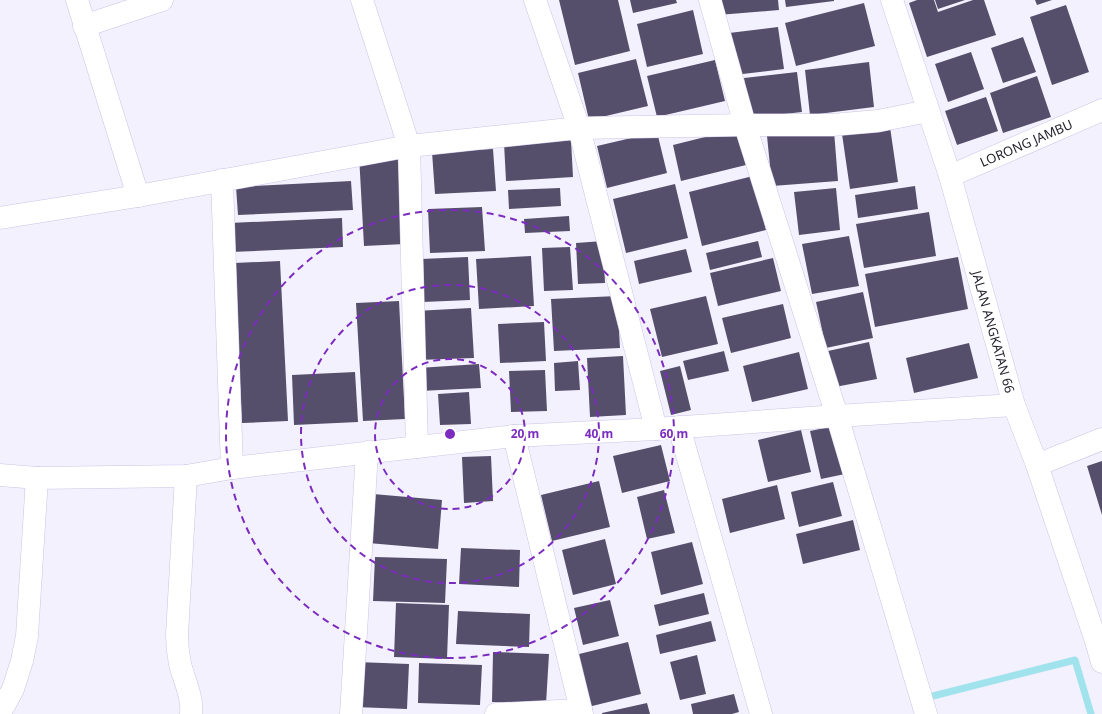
<svg xmlns="http://www.w3.org/2000/svg" width="1102" height="714" viewBox="0 0 1102 714" font-family="'Noto Sans',sans-serif">
<style>
.lines{fill:none;stroke-linecap:round;stroke-linejoin:round}
.stream{stroke:#a0e3ec;stroke-width:7}
.building{fill:#564f6b}
.street-casing{stroke:#cbc4e4;stroke-width:23}
.secondary-casing{stroke:#cbc4e4;stroke-width:23}
.street{stroke:#fff;stroke-width:22}
.secondary{stroke:#fff;stroke-width:22}
.ring{fill:none;stroke:#7b2cbf;stroke-width:2;stroke-dasharray:7 5}
.labels{text-anchor:middle;stroke-width:4;stroke-linejoin:round;paint-order:stroke}
.street-label{font-size:13px;fill:#26232f;stroke:#fff}
.centre{fill:#7b2cbf;stroke:#fff;stroke-width:2}
.ring-label{font-size:12px;text-anchor:middle;font-weight:bold;fill:#7b2cbf;stroke:#fff;stroke-width:4;stroke-linejoin:round;paint-order:stroke}
</style>
<rect width="100%" height="100%" fill="#f4f1ff"/>
<g class="lines">
<path class="stream" d="M933 696 1075 660 1091 714"/>
</g>
<path class="building" d="M559 0H618L630 51 575 65Z
M630 0H676L677 3 633 13Z
M717 0H778L779 10 718 15Z
M785 0H834V1L786 7Z
M917 0H934L938 12 973 0H984L996 35 927 57 909 3Z
M935 0H965L938 9Z
M1035 0H1052L1037 5Z
M864 3 875 46 796 66 785 23Z
M1066 5 1089 72 1052 85 1030 17Z
M693 10 703 54 647 67 637 24Z
M778 27 784 69 734 75 729 33Z
M1023 37 1036 72 1003 83 991 48Z
M971 52 984 89 948 102 935 64Z
M636 59 648 106 589 120 578 73Z
M715 60 725 101 657 117 647 76Z
M869 62 874 107 810 115 805 70Z
M797 72 802 112 749 118 744 78Z
M1037 76 1051 117 1003 133 990 93Z
M986 97 998 131 957 145 945 111Z
M890 127 898 182 850 189 842 134Z
M737 129 746 165 681 181 673 145Z
M834 131 838 181 772 186 767 136Z
M657 132 667 173 607 188 597 146Z
M571 140 573 177 506 181 504 143Z
M493 149 496 191 435 194 432 152Z
M400 153 405 244 364 246 359 155Z
M753 176 766 230 702 246 689 192Z
M351 181 353 210 238 215 236 187Z
M675 184 688 238 626 253 613 199Z
M915 186 918 209 858 218 855 195Z
M560 188 561 206 509 209 508 190Z
M836 188 840 230 799 235 794 192Z
M482 207 485 251 430 253 428 209Z
M929 212 936 256 864 268 856 224Z
M569 216 570 231 525 233 524 219Z
M342 218 343 247 231 252 229 223Z
M849 236 859 286 812 294 802 244Z
M603 241 605 283 578 284 576 243Z
M758 241 762 257 710 270 706 253Z
M570 247 573 290 544 291 542 248Z
M686 249 692 272 639 284 634 261Z
M531 256 534 306 479 309 476 259Z
M468 257 470 300 423 302 421 259Z
M958 257 968 309 875 327 865 274Z
M773 258 781 291 718 306 710 273Z
M280 261 288 421 242 423 234 263Z
M863 292 873 338 826 348 816 302Z
M617 296 620 348 554 351 551 299Z
M706 296 718 344 662 357 650 309Z
M399 301 405 419 363 421 356 303Z
M783 304 791 338 731 353 722 318Z
M471 308 474 358 418 360 415 311Z
M544 322 546 361 500 363 498 324Z
M869 342 877 379 835 387 828 351Z
M969 343 978 378 914 393 906 358Z
M724 351 729 371 688 380 683 361Z
M799 352 808 389 752 402 743 366Z
M623 356 626 415 590 417 587 358Z
M578 361 580 390 555 391 554 363Z
M479 364 481 388 420 391 418 368Z
M680 366 691 410 671 415 660 371Z
M545 370 547 411 511 412 509 371Z
M355 372 358 422 294 425 292 375Z
M469 392 471 424 440 425 438 394Z
M834 426 845 474 821 479 810 431Z
M801 430 811 472 768 482 758 440Z
M661 445 670 481 622 493 613 456Z
M491 456 493 501 464 503 462 457Z
M1102 461V515L1087 466Z
M599 481 610 527 552 541 541 495Z
M833 482 842 516 799 527 791 492Z
M777 485 785 519 730 533 722 499Z
M664 490 675 533 647 539 637 497Z
M373 494 442 500 438 549 368 543Z
M853 520 860 550 803 564 796 534Z
M605 539 616 584 573 595 562 550Z
M692 542 703 584 661 595 651 552Z
M461 548 520 550 519 587 459 584Z
M375 557 447 559 445 603 373 601Z
M704 593 709 614 659 626 654 605Z
M610 600 619 636 583 645 574 608Z
M396 603 449 605 447 659 394 657Z
M458 611 530 614 529 647 456 644Z
M711 621 716 641 660 654 656 635Z
M628 642 641 694 584 708 571 656Z
M493 652 549 654 546 704 492 702Z
M697 655 706 694 680 700 670 662Z
M357 662 409 664 407 709 355 707Z
M419 663 482 665 480 705 418 703Z
M734 694 739 712 732 714H693L691 704Z
M647 703 650 714H602V713Z"/>
<g class="lines">
<defs>
<g id="street">
<path d="M77 0 138 196"/>
<path d="M362 0 409 146 417 447"/>
<path d="M535 0 579 128 656 429"/>
<path d="M710 0 745 125 837 416 926 714"/>
<path d="M84 26 162 0"/>
<path id="s1" d="M950 176 1102 110"/>
<path d="M222 180 232 468"/>
<path d="M0 218 138 196 409 146 579 128 745 125H832L878 121 928 111"/>
<path d="M679 427 761 714"/>
<path d="M514 436 582 714"/>
<path d="M1037 465 1102 439"/>
<path d="M0 475 37 478 186 476 232 468 514 436 656 429 837 416 1014 405"/>
<path d="M186 476 177 635C177 645 178 654 180 664 184 680 193 697 191 714"/>
<path d="M0 713 13 689 22 661 27 636 37 478"/>
<path d="M351 714 367 452"/>
<path d="M496 714 581 710"/>
</g>
<g id="secondary">
<path id="s2" d="M892 0 950 176 1014 405 1037 465 1096 641 1102 662"/>
</g>
</defs>
<use href="#street" class="street-casing"/>
<use href="#secondary" class="secondary-casing"/>
<use href="#street" class="street"/>
<use href="#secondary" class="secondary"/>
</g>
<g class="ring">
<circle cx="450" cy="434" r="75"/>
<circle cx="450" cy="434" r="149"/>
<circle cx="450" cy="434" r="224"/>
</g>
<g class="labels">
<g class="street-label">
<text dy="5" stroke="none"><textPath href="#s1" startOffset="83">LORONG JAMBU</textPath></text>
<text dy="5" stroke="none"><textPath href="#s2" startOffset="347">JALAN ANGKATAN 66</textPath></text>
</g>
</g>
<circle cx="450" cy="434" r="6" class="centre"/>
<g class="ring-label">
<text x="525" y="438">20 m</text>
<text x="599" y="438">40 m</text>
<text x="674" y="438">60 m</text>
</g>
</svg>
